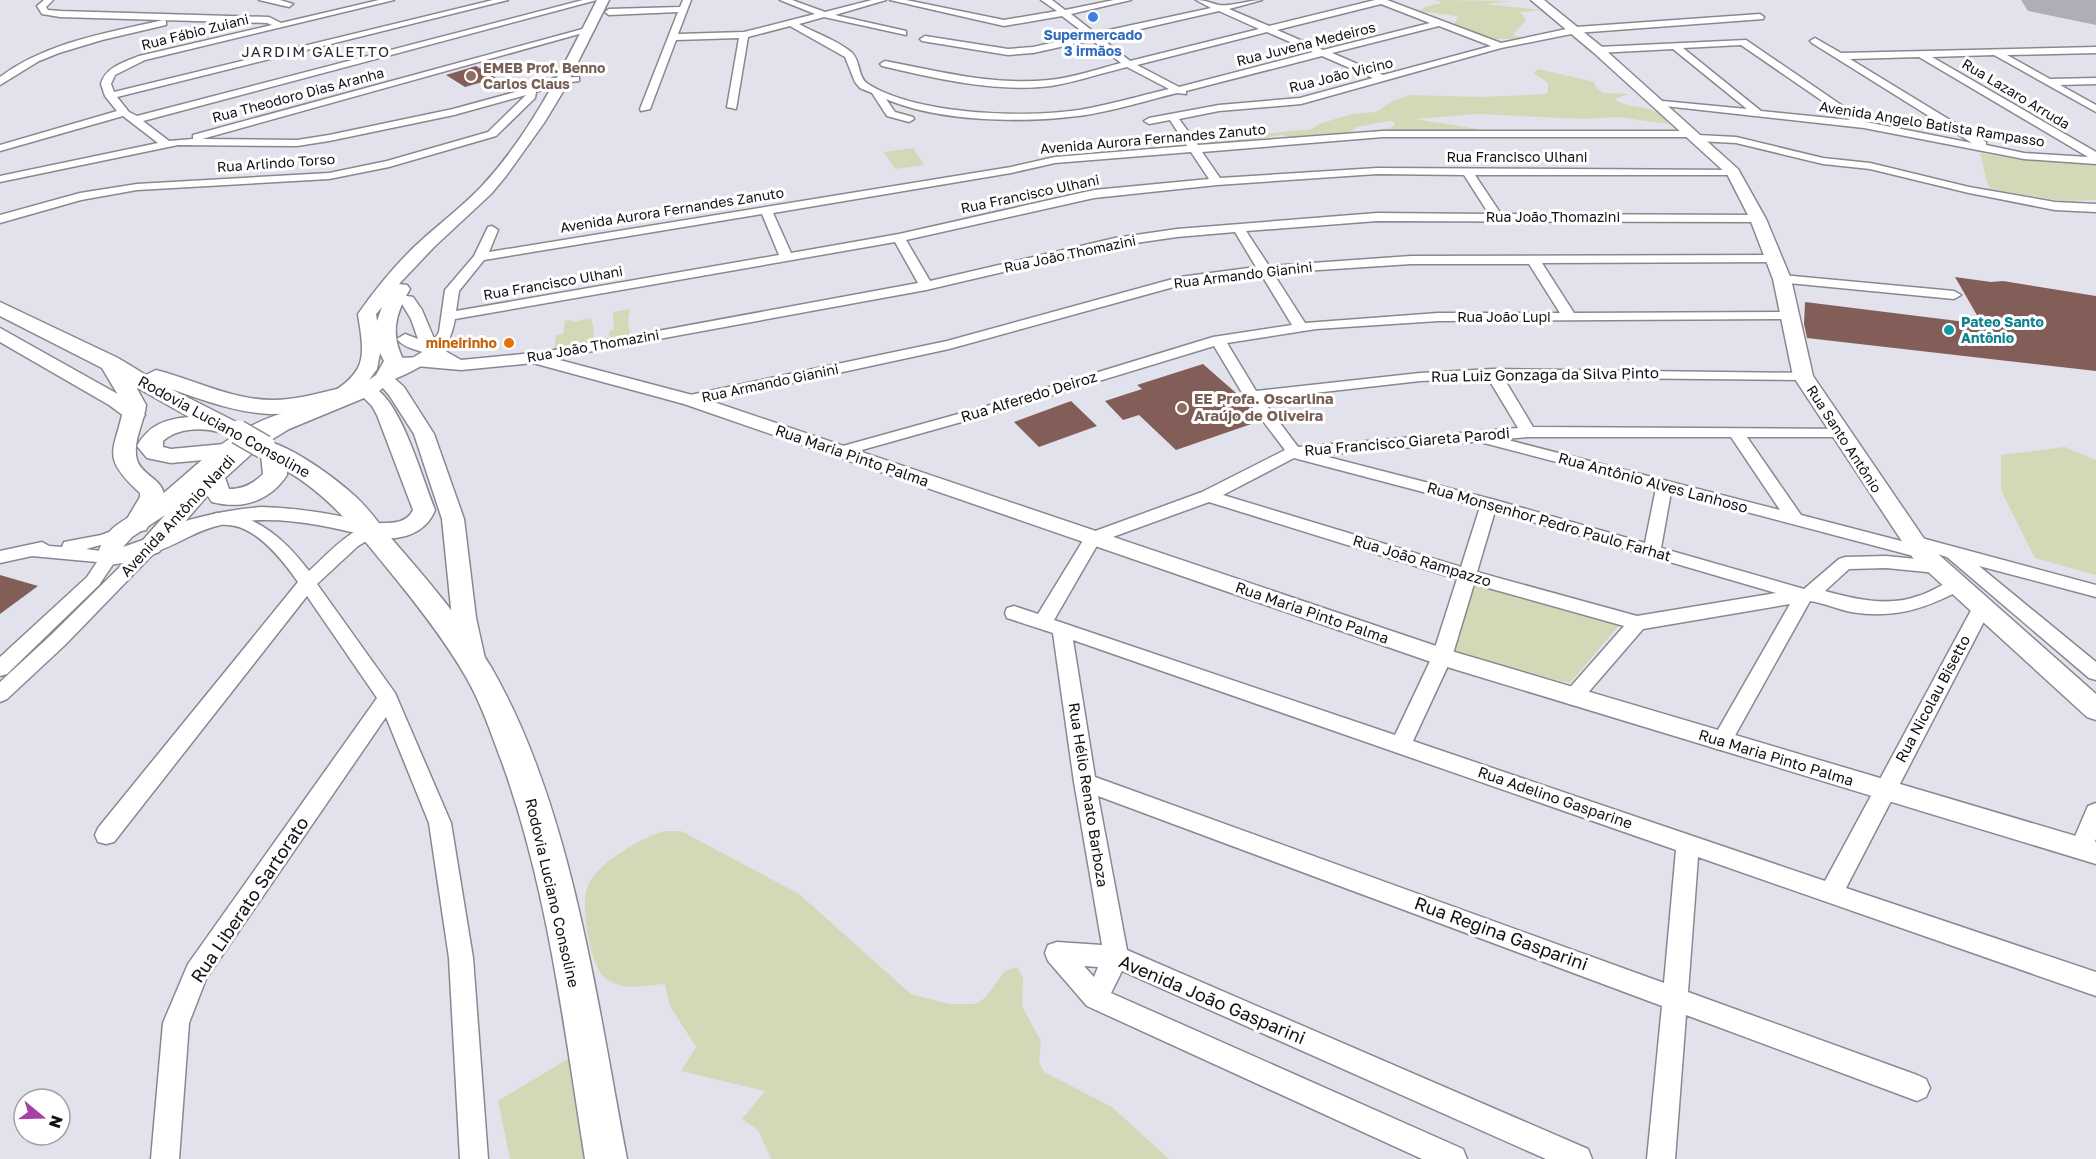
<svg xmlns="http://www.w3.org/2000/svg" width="2096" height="1159" viewBox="0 0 2096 1159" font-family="'Golos Text',sans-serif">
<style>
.green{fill:#d4d8b6}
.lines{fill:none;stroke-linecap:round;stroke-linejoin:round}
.runway{fill:#adaeb6;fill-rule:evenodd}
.building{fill:#835e58}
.minor-casing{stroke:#888892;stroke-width:3}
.tertiary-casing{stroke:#888892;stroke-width:3}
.secondary-casing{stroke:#888892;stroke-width:3}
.primary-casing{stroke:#888892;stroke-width:3}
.minor{fill:#fff;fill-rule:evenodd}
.tertiary{fill:#fff;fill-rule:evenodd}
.secondary{fill:#fff;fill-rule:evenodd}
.primary{fill:#fff;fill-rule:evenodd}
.primary-bridge-casing{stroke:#888892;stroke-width:26;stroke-linecap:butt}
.primary-bridge{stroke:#fff;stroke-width:23}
.shop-dot{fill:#3f7fe0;stroke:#fff;stroke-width:2}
.education-dot{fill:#8d6e63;stroke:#fff;stroke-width:2}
.culture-dot{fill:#0f9aa8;stroke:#fff;stroke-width:2}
.food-dot{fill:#e8710a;stroke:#fff;stroke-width:2}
.labels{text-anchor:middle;stroke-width:6;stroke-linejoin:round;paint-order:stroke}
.far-street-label{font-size:14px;fill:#121215;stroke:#fff}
.far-shop-label{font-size:14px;font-weight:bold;fill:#366cbe;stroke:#fff}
.far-education-label{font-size:14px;font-weight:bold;fill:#785e54;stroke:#fff;text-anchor:start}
.far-culture-label{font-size:14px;font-weight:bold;fill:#0d838f;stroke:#fff;text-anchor:start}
.far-food-label{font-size:14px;font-weight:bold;fill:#c56008;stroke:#fff;text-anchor:end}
.far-quarter-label{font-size:15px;letter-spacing:1.5px;fill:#2a2a32;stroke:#fff}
.street-label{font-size:15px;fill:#121215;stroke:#fff}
.education-label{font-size:15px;font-weight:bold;fill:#785e54;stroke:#fff;text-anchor:start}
.near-street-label{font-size:18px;fill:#121215;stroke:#fff}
</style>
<rect width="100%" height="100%" fill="#e1e2ec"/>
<path class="green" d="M1435 0 1514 1 1484 4 1542 10 1520 12 1526 20 1513 35 1527 39H1493L1457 26 1454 23 1458 18 1456 16 1419 11 1427 6 1443 3Z
M1538 69 1594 82 1596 88 1604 93 1629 94 1614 99C1632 112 1656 101 1668 124L1618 117 1583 119 1480 114 1414 119 1478 129 1474 131 1371 133 1394 126 1395 122 1390 121 1357 127 1349 133 1339 135 1298 140 1281 135 1233 144H1208L1215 139 1311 129 1322 123 1352 114 1376 112 1395 100 1410 95 1483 97 1545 94 1548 92V83L1534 73Z
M913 148 924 165 895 169 884 152Z
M1980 153 2008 158 2096 161V200L2064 201 1989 189Z
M630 309 628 321 630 333 610 339 609 331 614 329 613 312Z
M591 318 594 330 593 341 554 349 556 335 563 334 565 321 571 320 573 322Z
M2065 447 2096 460V575L2035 558 2001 490V455Z
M1476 583 1620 624 1570 683 1509 669 1453 653Z
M664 831H681L799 894 911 994 949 1004H975L985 998 1005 971 1017 967 1023 978 1022 1006 1041 1041 1039 1062 1044 1072 1112 1107 1169 1159H771L758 1130 742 1119 765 1091 681 1071 696 1047 670 1006 665 984C652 984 631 990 619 985 615 984 606 980 603 976 589 960 579 901 589 883 602 860 640 839 664 831Z
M581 1051 600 1159H510L498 1101Z"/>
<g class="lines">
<path class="runway" d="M2021 0H2096V25L2028 11Z"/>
</g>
<path class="building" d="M476 66 496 78 465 87 446 75Z
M1955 277 1991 282 2003 281 2096 296V371L1807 338 1804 324 1805 302 1982 324Z
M1203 364 1244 400 1260 421 1176 450 1139 415 1123 420 1105 401 1142 389 1137 385Z
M1071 401 1097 426 1039 447 1014 422Z
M0 575 38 586 0 614Z"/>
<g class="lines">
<defs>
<path id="minor" d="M44 0H53L46 7 48 10 60 11 269 17 281 23 379 0H394L145 60 115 75 111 84 114 92 493 0H508L117 97 129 112 137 116 583 0H597L143 121 169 141 193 139V135L590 27V31L202 139 297 140 329 135 453 109 537 86 554 78 579 77V81L556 84 536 92 535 98 496 136 389 167 329 179 137 190 81 200 0 223V215L80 193 137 184 329 173 387 161 488 132 526 95 454 115 329 141 297 146 178 145 0 182V176L158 143 123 116 0 151V145L117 111 105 96 101 84C105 67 125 62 139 56L272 25 267 23 60 17 42 14 37 6Z
M259 0H280L293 4 289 7Z
M683 0H691L678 34 744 32 815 14 780 0H792L825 12 872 0H886L835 15 906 31V35L824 17 799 24C815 33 837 40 851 52 861 60 857 77 868 84 917 115 1023 118 1079 110 1109 105 1139 96 1169 89L1127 67C1102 73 1076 82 1051 86 996 93 934 78 882 66L880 64 885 61C938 71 994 86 1049 80 1073 78 1097 69 1121 63L1092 40 1033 53 1008 55 922 41 920 39 925 36 1008 49 1033 47 1087 35 1062 16 1004 26 890 0H906L1004 20 1057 11 1041 0H1052L1065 10 1114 0H1131L1071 14 1095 33 1211 8 1196 0C1205 0 1210 3 1219 5 1227 7 1251 0 1262 0L1229 9 1269 26 1375 0H1387L1501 43 1576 27 1760 14 1764 17 1763 19 1576 33 1501 48 1301 104 1219 111 1179 119 1198 145 1383 131H1693L1698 135 1736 137 1823 158 1870 163 1969 187 2055 202 2096 204V212L2055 210 1969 193 1870 169 1823 164 1736 143 1697 141 1692 137H1383L1202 152 1220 178 1377 168 1737 170V174L1733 175H1475L1501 214 1758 215 1764 219 1762 222 1377 221 1246 231 1269 266 1411 256 1774 255 1780 259 1779 262 1542 263 1574 313 1790 312 1797 316 1795 319 1438 321 1316 329 1227 343 1256 391 1420 373 1493 369 1808 373 1810 376 1808 379 1803 380 1503 377 1533 427 1845 429 1847 432 1839 437H1747L1801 515 1905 542 1908 538 1914 536 2096 585V597L1979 566 2096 662V680L2089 678 1947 557 1930 552 1927 556 1921 558 1671 492 1661 548 1804 589 1839 559 1845 557 1886 556 1937 561 1943 563 1946 567 1943 571 1937 573 1886 568 1849 569 1825 591C1854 599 1889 607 1918 596 1932 592 1943 583 1957 579L1963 581 1966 585 1963 589C1924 609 1895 619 1851 612 1837 609 1824 603 1810 601L1728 748 1721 750 1714 748 1711 742 1790 604 1643 629 1580 702 1573 705 1566 702 1563 697 1566 692 1624 626 1474 584 1452 657 1413 741 1825 881 1975 603 1982 601 1989 603 1991 608 1846 888 2096 972V996L1698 857 1688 992 1917 1075 1926 1079 1930 1088 1926 1097 1917 1101 1686 1015 1675 1159H1647L1662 1006 1098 796 1127 950 1588 1149 1592 1159H1546L1122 971 1111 993 1463 1149 1467 1159H1422L1087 1006 1048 961 1045 953 1048 945 1057 942 1102 945 1074 782 1053 633 1007 618 1005 613 1007 608 1014 606 1038 614 1087 534 1202 492 1285 450 1244 396 1214 346 997 412 844 455H832L830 452 832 449 987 406 1213 337 1292 325 1261 274 1181 285 949 349 690 405 682 400 690 395 947 341 1180 277 1256 267 1235 232 1177 237 1115 246 926 290 533 362 526 358 533 354 918 283 895 242 455 319C453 331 448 345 439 354 431 362 389 385 379 382L377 379 429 348 439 332 445 290 474 256 488 227 492 226 498 230 489 252 1011 167 1055 157 1187 146 1170 120 1149 124 1144 121 1149 118 1219 105 1300 98 1373 78 1322 56 1186 91V94L1177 93C1144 101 1111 112 1078 116 1022 123 939 122 886 99L895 112 913 117 914 119 909 122 887 116 872 93 860 88 855 82 845 57 790 26 748 37 736 109 727 107 739 38 676 40 650 109 641 111 640 109 678 12 609 15 605 12 609 9 680 7ZM1381 4 1430 23 1323 50 1277 30ZM1219 11 1259 29 1130 61 1101 38ZM1439 26 1491 46 1383 75 1332 53ZM1267 32 1313 52 1179 87 1137 65ZM1191 152 1209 179 1094 190 899 234 791 253 773 213 1011 173 1055 163ZM1377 174 1464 175 1489 214 1377 213 1177 229 1115 238 930 281 906 240 1094 198 1217 185ZM762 214 779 255 456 311 459 291 484 260ZM1411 264H1529L1560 313H1438L1305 323 1273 273ZM1488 378 1518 428 1298 447 1262 399 1420 381ZM1528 437H1731L1780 510 1504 439ZM1483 441 1484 443 1656 488 1645 543 1495 500 1320 455ZM1294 458 1480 507 1461 567 1223 495ZM1209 502 1457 579 1432 657 1395 735 1054 620 1099 542ZM1495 511 1776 593 1637 616 1477 572ZM1073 640 1676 850 1664 983 1095 777ZM1084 966 1098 967 1094 977Z
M163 20 166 21V25L102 40 59 53 39 61 0 85V77C47 42 107 33 163 20Z
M1815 38 1841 53 2096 47V53L2007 55 2050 79 2096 78V84L2060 85 2096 105V112L1994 55 1932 57 2096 152V164L2024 159 1864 128 1656 105 1651 102 1652 100 1747 109 1673 49 1598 53 1593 50 1598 47 1746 40 1866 122 1972 143 1812 43 1810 41ZM1741 45 1850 120 1761 111 1683 48ZM1919 57 2088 157 2024 153 1986 145V142L1850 59Z
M1782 275 1954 291 1961 295 1954 299 1777 282 1775 279Z
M217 513C258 514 285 540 309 571 324 558 357 520 378 526L381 530 378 534 358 546 317 584 395 693 451 823 473 958 488 1159H460L449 958 429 823 386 717 206 979 189 1023 179 1159H151L163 1023 188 964 377 698 307 596 114 842 106 844 98 842 95 835 98 828 298 582C284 562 263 535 239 527 230 524 220 525 211 523L208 519 211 515Z
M120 528 126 530 129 534 126 538 86 549 115 553 118 557 99 585 7 674 0 676V657L87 577 97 562 32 556 0 563V551L42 542 49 546 62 547 64 542 101 535Z
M151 540 157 542 160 546 157 550 65 645 7 699 0 702V682L51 635 145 542Z
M2096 803V839L2089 855 2081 858 2073 855 2070 848 2088 806Z"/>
<path id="tertiary" d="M394 294 413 297 422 310 435 341 447 352 461 360 533 353 696 396 1448 650 2096 842V864L1434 663 684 404 533 363 461 370 416 366 387 367 385 363 393 358 433 357C422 349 407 351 397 339L405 334 418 339 411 319 402 304 388 302 386 299Z
M261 507C301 508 340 515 379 525L382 530 379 535 372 537C320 524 266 512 213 527 192 533 175 546 154 552L147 550 144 545C158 521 234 509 261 507Z"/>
<path id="secondary" d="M597 0H609L564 90 544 123 506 176 491 194 434 247 399 284 407 285 410 289C395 314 390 335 404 361L394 378 404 387 434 434 464 519 476 618 486 663 482 670 473 673 464 670 460 663 452 618 442 519 414 434 389 395 383 388 379 391C404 412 422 478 435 510 424 538 391 543 364 535L361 530 364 525C380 520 404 529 413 510L377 415 372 406 364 398 289 429 258 448 213 489 159 552 137 561 109 565 101 563 97 557C100 546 104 537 112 529 124 518 141 512 154 501 187 475 217 442 255 424 285 409 340 400 358 368 366 352 360 330 358 314 377 287 399 260 424 238 443 221 464 205 482 186 532 132 564 65 597 0ZM382 307 377 321 376 314ZM380 353 384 361 376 375 369 380 377 369ZM165 515 143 540 123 547 132 537Z
M1531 0H1544L1602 47 1738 169 1766 219 1791 279 1813 376 1929 546 2096 694V720L2087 717 1913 558 1793 376 1773 279 1750 219 1727 174 1594 53Z
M0 328 123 397 145 415 142 419H128L109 405 0 342Z"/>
<path id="primary" d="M0 302 118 358 146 375 156 370C195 380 232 400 273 400 296 400 319 393 341 388L349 390 352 395 349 400C324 406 297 414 271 414 237 413 203 400 171 389L246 427 250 432 246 437C234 440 230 435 219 432 201 427 177 428 163 441V447L171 449 224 444 232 446 236 451 232 456 224 458 171 463 147 458 137 446C149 425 165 419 189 417L136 387 146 405C144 423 132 442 137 460 142 476 164 479 164 497L146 530 137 532 128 530 124 524 140 497V493C98 454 116 452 124 405L102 368 0 316Z
M264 440C293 447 334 477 356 497 369 509 380 525 391 538 425 577 465 624 491 667 572 807 597 1002 627 1159H585C564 1027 548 891 503 765 492 736 482 705 466 677 444 639 415 602 387 568 356 530 329 496 287 471V475C270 501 242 510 212 502 205 492 198 483 205 472L214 469 223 472 229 489C243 489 253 484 263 474L261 455 252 447 256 442Z"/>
</defs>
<use href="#minor" class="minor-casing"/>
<use href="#tertiary" class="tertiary-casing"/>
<use href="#secondary" class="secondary-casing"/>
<use href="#primary" class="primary-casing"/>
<use href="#minor" class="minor"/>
<use href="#tertiary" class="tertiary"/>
<use href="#secondary" class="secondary"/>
<use href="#primary" class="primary"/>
<defs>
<path id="primary-bridge" d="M238 432 264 447"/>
</defs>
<use href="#primary-bridge" class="primary-bridge-casing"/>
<use href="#primary-bridge" class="primary-bridge"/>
</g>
<circle class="shop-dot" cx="1093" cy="17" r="6"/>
<g class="education-dot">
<circle cx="471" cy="76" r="6"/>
<circle cx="1182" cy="408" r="6"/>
</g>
<circle class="culture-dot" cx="1949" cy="330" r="6"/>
<circle class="food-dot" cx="509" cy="343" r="6"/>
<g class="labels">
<g class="far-street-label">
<text transform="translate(195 32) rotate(-14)" y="5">Rua Fábio Zuiani</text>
<text transform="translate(1306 44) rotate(-14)" y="5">Rua Juvena Medeiros</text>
<text transform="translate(1341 75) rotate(-14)" y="5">Rua João Vicino</text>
<text transform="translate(2016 94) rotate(31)" y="5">Rua Lazaro Arruda</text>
<text transform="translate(298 95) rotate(-15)" y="5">Rua Theodoro Dias Aranha</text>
<text transform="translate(1932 124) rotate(9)" y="5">Avenida Angelo Batista Rampasso</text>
<text transform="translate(1153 139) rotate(-5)" y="5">Avenida Aurora Fernandes Zanuto</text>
<text x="1517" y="162">Rua Francisco Ulhani</text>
<text transform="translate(276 163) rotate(-4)" y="5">Rua Arlindo Torso</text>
<text transform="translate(1030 194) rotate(-12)" y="5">Rua Francisco Ulhani</text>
<text transform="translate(672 210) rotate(-9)" y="5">Avenida Aurora Fernandes Zanuto</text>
<text x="1553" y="222">Rua João Thomazini</text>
<text transform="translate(1070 254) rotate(-12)" y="5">Rua João Thomazini</text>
<text transform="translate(1243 275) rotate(-7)" y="5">Rua Armando Gianini</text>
<text transform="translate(553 283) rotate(-10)" y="5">Rua Francisco Ulhani</text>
<text x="1504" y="322">Rua João Lupi</text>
<text transform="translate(593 346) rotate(-10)" y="5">Rua João Thomazini</text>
<text transform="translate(770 383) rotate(-12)" y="5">Rua Armando Gianini</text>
<text transform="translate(1844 439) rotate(57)" y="5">Rua Santo Antônio</text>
</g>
<g class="far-shop-label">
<text x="1093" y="40">Supermercado<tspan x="1093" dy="16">3 irmãos</tspan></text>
</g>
<g class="far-education-label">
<text x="483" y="73">EMEB Prof. Benno<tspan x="483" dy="16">Carlos Claus</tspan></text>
</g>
<g class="far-culture-label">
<text x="1961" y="327">Pateo Santo<tspan x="1961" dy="16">Antônio</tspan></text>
</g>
<g class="far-food-label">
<text x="497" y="348">mineirinho</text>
</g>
<g class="far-quarter-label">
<text x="316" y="57">JARDIM GALETTO</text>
</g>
<g class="street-label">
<text transform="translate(1545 375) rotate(-1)" y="5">Rua Luiz Gonzaga da Silva Pinto</text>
<text transform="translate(1029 397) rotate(-17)" y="5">Rua Alferedo Deiroz</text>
<text transform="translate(224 427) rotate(29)" y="5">Rodovia Luciano Consoline</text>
<text transform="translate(1407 442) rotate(-5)" y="5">Rua Francisco Giareta Parodi</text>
<text transform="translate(852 456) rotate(19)" y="5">Rua Maria Pinto Palma</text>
<text transform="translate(1653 483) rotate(15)" y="5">Rua Antônio Alves Lanhoso</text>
<text transform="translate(178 516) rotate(-47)" y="5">Avenida Antônio Nardi</text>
<text transform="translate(1549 522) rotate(16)" y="5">Rua Monsenhor Pedro Paulo Farhat</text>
<text transform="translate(1422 561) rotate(17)" y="5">Rua João Rampazzo</text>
<text transform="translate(1312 613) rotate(19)" y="5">Rua Maria Pinto Palma</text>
<text transform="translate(1933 699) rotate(-62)" y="5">Rua Nicolau Bisetto</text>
<text transform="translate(1776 758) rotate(17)" y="5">Rua Maria Pinto Palma</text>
<text transform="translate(1088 795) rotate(81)" y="5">Rua Hélio Renato Barboza</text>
<text transform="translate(1555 798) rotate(19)" y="5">Rua Adelino Gasparine</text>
<text transform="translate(552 893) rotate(77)" y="5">Rodovia Luciano Consoline</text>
</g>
<g class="education-label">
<text x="1194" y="404">EE Profa. Oscarlina<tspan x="1194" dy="17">Araújo de Oliveira</tspan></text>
</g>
<g class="near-street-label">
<text transform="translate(250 900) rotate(-56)" y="6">Rua Liberato Sartorato</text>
<text transform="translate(1501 934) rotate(20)" y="6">Rua Regina Gasparini</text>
<text transform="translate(1212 1000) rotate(23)" y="6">Avenida João Gasparini</text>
</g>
</g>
<g transform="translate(42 1117) rotate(109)"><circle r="28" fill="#ffffff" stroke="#a0a0a1" stroke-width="1.5"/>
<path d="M0-4.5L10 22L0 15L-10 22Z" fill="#a440a6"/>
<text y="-9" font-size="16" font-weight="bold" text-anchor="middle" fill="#121215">N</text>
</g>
</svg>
